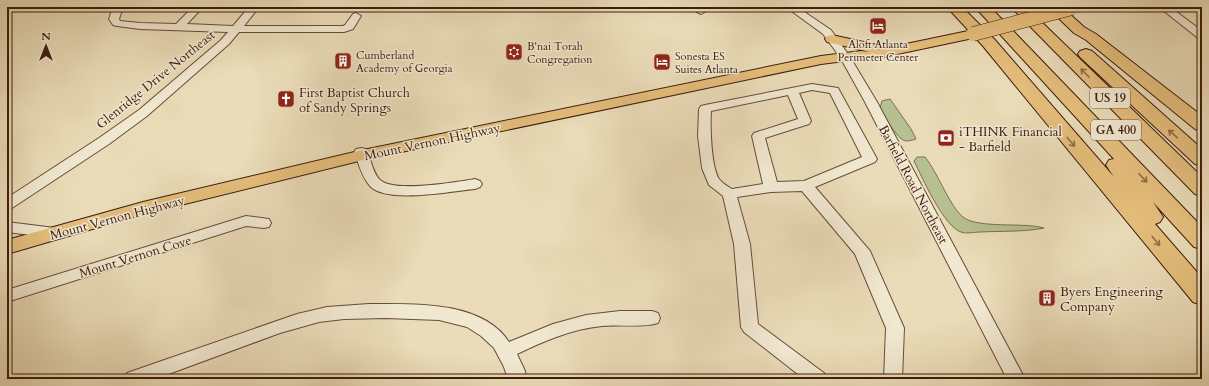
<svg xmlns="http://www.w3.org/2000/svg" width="1209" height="386" viewBox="0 0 1209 386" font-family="Cardo,serif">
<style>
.green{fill:#b6c090;stroke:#7a6e4e}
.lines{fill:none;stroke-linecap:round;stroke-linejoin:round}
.minor-casing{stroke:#684c38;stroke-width:2}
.major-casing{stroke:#3d1c0d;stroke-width:2}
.highway-casing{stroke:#3d1c0d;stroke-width:2}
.minor{fill:#f1e8d1;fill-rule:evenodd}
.major{fill:#e5be7c;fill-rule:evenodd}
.highway{fill:#e5be7c;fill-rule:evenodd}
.major-bridge-casing{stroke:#3d1c0d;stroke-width:15;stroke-linecap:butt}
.major-bridge{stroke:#e5be7c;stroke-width:14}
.oneway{stroke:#916d44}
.labels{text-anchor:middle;stroke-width:3;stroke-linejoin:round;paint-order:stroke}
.far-poi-label{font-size:11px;fill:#3d1c0d;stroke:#f1e8d1;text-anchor:start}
.shield{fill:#f1e8d1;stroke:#735948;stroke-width:1}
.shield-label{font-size:12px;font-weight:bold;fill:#3d1c0d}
.street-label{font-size:13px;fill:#3d1c0d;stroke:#f1e8d1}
.poi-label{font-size:13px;fill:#3d1c0d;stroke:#f1e8d1;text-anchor:start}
</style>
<rect width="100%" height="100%" fill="#eadcb8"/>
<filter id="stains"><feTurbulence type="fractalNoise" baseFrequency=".005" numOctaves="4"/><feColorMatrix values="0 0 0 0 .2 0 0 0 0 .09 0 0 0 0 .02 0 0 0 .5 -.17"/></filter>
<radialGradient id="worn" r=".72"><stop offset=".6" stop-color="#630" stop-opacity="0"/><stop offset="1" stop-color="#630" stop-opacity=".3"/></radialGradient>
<path class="green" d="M890 99 911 129 916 139C913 140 909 141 906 141 897 140 885 116 880 108L882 101Z
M917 157H925C938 173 950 207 963 217 978 229 1024 222 1044 228 1023 232 1002 231 980 232 975 232 966 234 961 232 944 227 922 177 914 161Z"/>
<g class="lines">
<defs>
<path id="minor" d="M113 7H123L119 19 120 21 140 23 176 24 193 7H203L187 24 233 26 249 7H259L244 26H343L345 25 353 14 356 13 361 16 353 29 344 32H239L229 44 147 116 109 144 12 208 7 210V198L99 138 139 110 221 40 228 32 140 29 117 26 113 25 109 19Z
M688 7H701L706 11 701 14Z
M786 7H797L831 30 850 57 877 102 1025 379H1007L865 102 840 57 823 34Z
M1159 7H1170L1202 31V39L1198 38Z
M812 84 838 88 877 159 875 162 815 187 870 251 904 328 902 379H884L886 328 855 254 802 191 771 192 737 197 750 244 758 324 824 373 827 379H804L744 332 741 327 734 244 723 196 709 185 702 168 698 136 699 109 701 106 705 105ZM812 90 830 93 862 157 804 181 777 182 765 138 809 124 811 121 799 93ZM788 95 798 119 754 133 752 136 763 184 732 189C727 186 722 183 719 179 711 166 710 127 711 111Z
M361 148 366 149 368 152C371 161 373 173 380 180 394 193 456 182 475 179L480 181 482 184 480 187 475 189C452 191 386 204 370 186 361 176 359 163 354 152L356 149Z
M246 216 269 219 271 223 269 227 264 228 246 226 7 302V290Z
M7 222 55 228 60 229 62 233 60 237 55 238 7 232Z
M369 304C412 304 482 300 509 342L553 324 586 315 620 311H652L658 313 660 318 658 323C644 328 619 324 602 326 572 329 544 341 517 354L525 371 526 379H508L504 367 494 348 481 336 467 327 439 320 386 318 344 319 319 322 280 333 155 379H124L127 373 297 314 327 307Z"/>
<path id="major" d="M973 30 978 31 980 34 978 37 869 60 861 59 821 64 363 160 144 214 7 254V240L143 202 363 150 821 56 861 51 870 52 827 42 825 39 827 36 832 35 877 45 879 48 877 50Z"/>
<path id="highway" d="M947 7H962L995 40 1114 177 1106 165 1109 160 1114 159 975 7H990L1202 227V249L1194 247 1153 202 1163 217 1160 222 1155 224 1202 278V305L1193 302 983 46Z
M1011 7H1026L1202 177V196L1195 194Z
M1047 7H1062L1084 27 1096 34 1202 116V131L1195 129 1086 40 1074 33Z
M1086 49 1092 51 1202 149V166L1195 164 1080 57 1078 54 1080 51Z"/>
</defs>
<use href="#minor" class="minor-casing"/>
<use href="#major" class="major-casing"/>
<use href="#highway" class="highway-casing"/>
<use href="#minor" class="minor"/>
<use href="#major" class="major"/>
<use href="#highway" class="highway"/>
<defs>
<path id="major-bridge" d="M973 34 1072 8"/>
</defs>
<use href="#major-bridge" class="major-bridge-casing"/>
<use href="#major-bridge" class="major-bridge"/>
</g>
<defs><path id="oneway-shaft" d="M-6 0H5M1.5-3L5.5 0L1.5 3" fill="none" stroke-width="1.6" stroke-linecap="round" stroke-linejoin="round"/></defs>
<g class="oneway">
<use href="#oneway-shaft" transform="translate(1085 73) rotate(-135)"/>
<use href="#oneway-shaft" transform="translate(1173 134) rotate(-139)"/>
<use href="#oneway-shaft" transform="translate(1071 142) rotate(50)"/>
<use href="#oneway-shaft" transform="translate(1143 178) rotate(47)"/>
<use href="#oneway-shaft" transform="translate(1156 241) rotate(50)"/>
</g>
<defs>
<symbol id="hotel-square" viewBox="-11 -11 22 22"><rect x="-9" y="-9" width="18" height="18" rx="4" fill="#8f2418" stroke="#f1e8d1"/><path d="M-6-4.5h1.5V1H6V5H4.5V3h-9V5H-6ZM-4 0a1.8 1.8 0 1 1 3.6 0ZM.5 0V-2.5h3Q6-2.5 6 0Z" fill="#fff"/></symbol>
<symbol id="synagogue-square" viewBox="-11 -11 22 22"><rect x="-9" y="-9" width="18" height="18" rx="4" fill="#8f2418" stroke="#f1e8d1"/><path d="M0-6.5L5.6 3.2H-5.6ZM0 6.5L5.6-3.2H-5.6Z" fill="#fff"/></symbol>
<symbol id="building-square" viewBox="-11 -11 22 22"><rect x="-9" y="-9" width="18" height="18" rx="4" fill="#8f2418" stroke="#f1e8d1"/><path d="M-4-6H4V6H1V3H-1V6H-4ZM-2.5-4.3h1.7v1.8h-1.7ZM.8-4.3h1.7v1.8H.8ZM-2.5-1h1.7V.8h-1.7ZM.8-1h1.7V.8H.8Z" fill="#fff"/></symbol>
<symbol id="church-square" viewBox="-11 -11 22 22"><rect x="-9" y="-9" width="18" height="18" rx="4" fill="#8f2418" stroke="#f1e8d1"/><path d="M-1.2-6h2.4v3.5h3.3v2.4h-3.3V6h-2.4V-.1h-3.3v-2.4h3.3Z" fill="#fff"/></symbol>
<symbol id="bank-square" viewBox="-11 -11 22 22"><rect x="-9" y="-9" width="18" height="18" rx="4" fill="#8f2418" stroke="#f1e8d1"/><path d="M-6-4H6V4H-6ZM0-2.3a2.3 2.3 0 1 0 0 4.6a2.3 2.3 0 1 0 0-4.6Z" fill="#fff"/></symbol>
</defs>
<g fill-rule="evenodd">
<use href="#hotel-square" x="868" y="16" width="20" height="20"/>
<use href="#synagogue-square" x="504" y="42" width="20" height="20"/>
<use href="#building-square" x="333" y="51" width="20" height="20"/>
<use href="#hotel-square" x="652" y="52" width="20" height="20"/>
<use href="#church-square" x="276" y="89" width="20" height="20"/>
<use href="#bank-square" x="936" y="128" width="20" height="20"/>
<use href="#building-square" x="1037" y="288" width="20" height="20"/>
</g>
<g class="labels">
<g class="far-poi-label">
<text x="878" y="48" text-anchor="middle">Aloft Atlanta<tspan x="878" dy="13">Perimeter Center</tspan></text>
<text x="527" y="50">B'nai Torah<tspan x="527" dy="13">Congregation</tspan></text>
<text x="356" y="59">Cumberland<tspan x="356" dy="13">Academy of Georgia</tspan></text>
<text x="675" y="60">Sonesta ES<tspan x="675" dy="13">Suites Atlanta</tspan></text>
</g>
<g class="shield">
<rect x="1090" y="88" width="40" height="20" rx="3"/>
<rect x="1091" y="120" width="50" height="20" rx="3"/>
</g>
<g class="shield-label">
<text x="1110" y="102">US 19</text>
<text x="1116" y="134">GA 400</text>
</g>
<g class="street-label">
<text transform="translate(155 79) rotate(-39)" y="5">Glenridge Drive Northeast</text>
<text transform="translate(432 141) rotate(-12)" y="5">Mount Vernon Highway</text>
<text transform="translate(914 184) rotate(62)" y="5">Barfield Road Northeast</text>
<text transform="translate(117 217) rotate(-15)" y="5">Mount Vernon Highway</text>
<text transform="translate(135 256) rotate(-17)" y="5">Mount Vernon Cove</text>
</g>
<g class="poi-label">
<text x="299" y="97">First Baptist Church<tspan x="299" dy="15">of Sandy Springs</tspan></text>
<text x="959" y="136">iTHINK Financial<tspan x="959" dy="15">- Barfield</tspan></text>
<text x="1060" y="296">Byers Engineering<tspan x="1060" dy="15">Company</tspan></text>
</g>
</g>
<rect width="1209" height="386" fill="none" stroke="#eadcb8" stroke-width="24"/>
<rect x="8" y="8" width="1193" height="370" fill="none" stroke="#3d1c0d" stroke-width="2"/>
<rect x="12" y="12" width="1185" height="362" fill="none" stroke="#3d1c0d"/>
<g transform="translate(46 46)" stroke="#f1e8d1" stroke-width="3" paint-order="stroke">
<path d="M0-3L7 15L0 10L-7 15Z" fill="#3d1c0d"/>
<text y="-6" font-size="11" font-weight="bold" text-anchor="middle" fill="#3d1c0d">N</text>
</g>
<rect width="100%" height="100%" filter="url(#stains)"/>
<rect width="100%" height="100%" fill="url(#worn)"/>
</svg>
